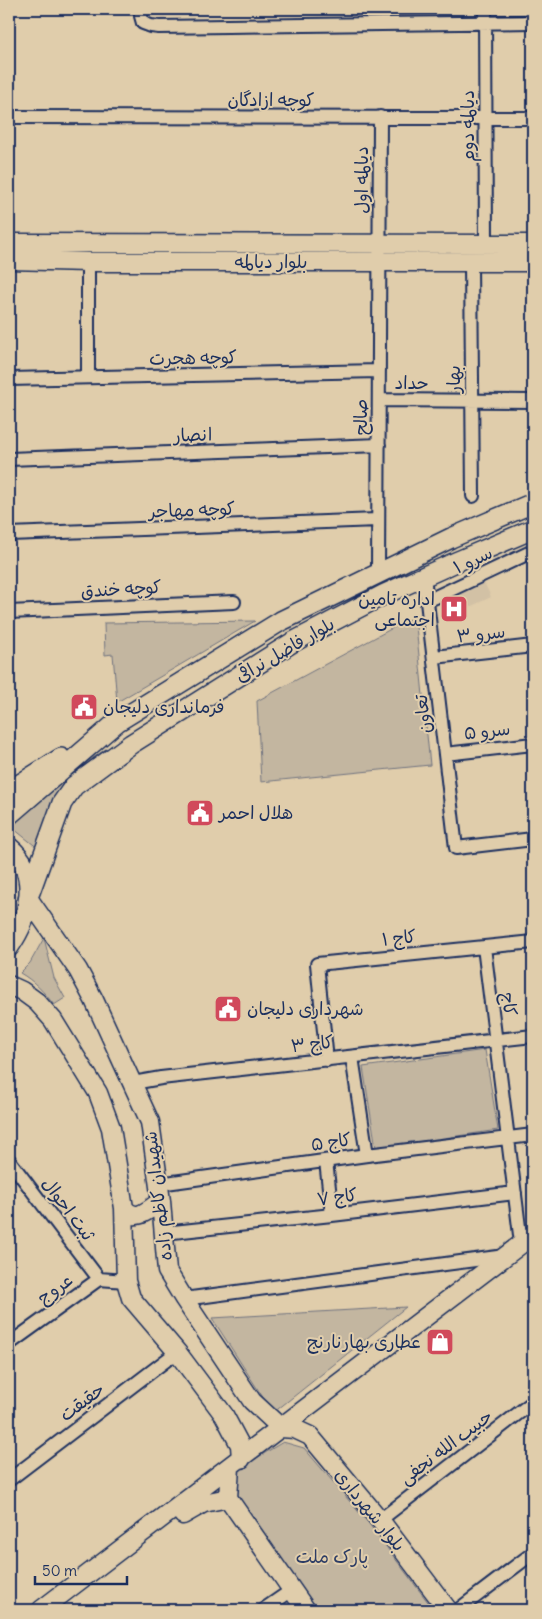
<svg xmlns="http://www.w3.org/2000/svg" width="542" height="1619" viewBox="0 0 542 1619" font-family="Delius,'Playpen Sans Arabic',sans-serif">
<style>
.built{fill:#d2c1a5}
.green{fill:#c3b6a0;stroke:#6f727f}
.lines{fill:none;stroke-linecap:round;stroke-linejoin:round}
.street-casing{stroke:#1b2f5e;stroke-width:16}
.secondary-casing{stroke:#1b2f5e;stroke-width:21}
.primary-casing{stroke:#1b2f5e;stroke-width:22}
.street{stroke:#e0cdab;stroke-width:12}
.secondary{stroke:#e0cdab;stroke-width:18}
.primary{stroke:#e0cdab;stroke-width:19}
.labels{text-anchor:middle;stroke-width:4;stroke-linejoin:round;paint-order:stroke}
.street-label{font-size:18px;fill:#1b2f5e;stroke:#e0cdab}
.poi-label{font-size:18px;fill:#1b2f5e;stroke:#e0cdab;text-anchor:start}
.park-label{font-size:18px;fill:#2c3c65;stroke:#e0cdab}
</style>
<rect width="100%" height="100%" fill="#e0cdab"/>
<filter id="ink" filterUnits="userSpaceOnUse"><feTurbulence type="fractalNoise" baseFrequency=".02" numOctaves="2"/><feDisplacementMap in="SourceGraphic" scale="10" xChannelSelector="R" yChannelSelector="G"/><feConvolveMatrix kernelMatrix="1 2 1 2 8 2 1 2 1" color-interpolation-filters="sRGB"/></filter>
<g filter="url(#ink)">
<path class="built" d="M482 578 491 597 442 620 440 597Z"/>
<path class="green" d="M415 616 430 765 261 782 257 701Z
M255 621 117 702 113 654 105 655 104 623Z
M107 748 109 752 39 849 9 825 66 777Z
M44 938 54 978 65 998 54 1005C44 992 34 981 20 973L30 963Z
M485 1050 498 1130 376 1148 363 1067Z
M406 1307 273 1413 212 1318Z
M283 1442 304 1448 369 1524 434 1610H310L231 1501 237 1470Z"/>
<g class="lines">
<defs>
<path id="street" d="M141 9V16L143 23 151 26 159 27 533 22
M485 9 486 244
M9 117 533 118
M471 262 473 496
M88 377V262
M9 379 379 371
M379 400 533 401
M9 459 379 445
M9 534 377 520
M378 573 380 117
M424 576 456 848 533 839
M427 601 533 551
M9 612 234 602
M434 657 533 646
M445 754 533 744
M484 947 521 1243
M352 1057 367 1155
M327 1060 317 964 533 942
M133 1083 161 1078 533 1036
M9 1160 99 1279
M326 1161 332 1215
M159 1184 367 1155 533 1135
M164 1233 332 1215 515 1193
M184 1299 505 1256
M9 1344 99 1279 126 1281
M9 1480 177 1352
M380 1520 533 1402
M263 1610 292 1590
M458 1610 533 1553"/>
<path id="secondary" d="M9 243 533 244
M9 260 88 262H533
M28 898 78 970 94 1000 150 1122 161 1201 167 1271 184 1299 252 1401 281 1428
M9 985 22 991 37 1002 53 1020 98 1093 111 1128 124 1208 126 1281 131 1298 177 1352 224 1415 240 1445 241 1459
M124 1208C136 1224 149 1209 161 1201
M281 1428 295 1429 310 1436 380 1520 448 1610
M230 1467 228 1498 306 1610
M183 1515 204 1503 228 1498
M41 1610 533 1235"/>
<path id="primary" d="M9 791 61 758
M9 815 117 722 281 621 451 538 533 503
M9 847C41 873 30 917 9 947
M30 892 62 803 74 786 131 744 293 642 383 595 458 561 533 529"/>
</defs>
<use href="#street" class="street-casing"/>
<use href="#secondary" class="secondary-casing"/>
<use href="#primary" class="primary-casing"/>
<use href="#street" class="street"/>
<use href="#secondary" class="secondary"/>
<use href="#primary" class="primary"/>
</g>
</g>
<defs>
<symbol id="hospital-square" viewBox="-11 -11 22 22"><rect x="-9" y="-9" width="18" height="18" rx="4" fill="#d1495b" stroke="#e0cdab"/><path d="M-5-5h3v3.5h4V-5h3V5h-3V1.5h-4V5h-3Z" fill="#fff"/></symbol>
<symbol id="civic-square" viewBox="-11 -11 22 22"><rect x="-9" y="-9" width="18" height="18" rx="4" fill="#d1495b" stroke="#e0cdab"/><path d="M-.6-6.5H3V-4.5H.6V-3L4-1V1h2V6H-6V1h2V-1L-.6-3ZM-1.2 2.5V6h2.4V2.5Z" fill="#fff"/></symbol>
<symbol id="shop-square" viewBox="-11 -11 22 22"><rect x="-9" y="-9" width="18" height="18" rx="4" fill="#d1495b" stroke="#e0cdab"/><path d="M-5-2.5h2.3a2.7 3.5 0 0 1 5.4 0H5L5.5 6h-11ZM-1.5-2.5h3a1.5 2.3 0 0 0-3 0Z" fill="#fff"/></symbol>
</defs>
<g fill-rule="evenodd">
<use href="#hospital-square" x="438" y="593" width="32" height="32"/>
<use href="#civic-square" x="68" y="691" width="32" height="32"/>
<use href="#civic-square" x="184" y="797" width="32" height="32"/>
<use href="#civic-square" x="212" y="993" width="32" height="32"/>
<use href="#shop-square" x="424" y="1326" width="32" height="32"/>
</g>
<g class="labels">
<g class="street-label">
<text x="271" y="106">کوچه ازادگان</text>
<text transform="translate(468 126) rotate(-90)" y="6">دیالمه دوم</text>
<text transform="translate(362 180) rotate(-90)" y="6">دیالمه اول</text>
<text x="271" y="268">بلوار دیالمه</text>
<text transform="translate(193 358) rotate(-1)" y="6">کوچه هجرت</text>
<text transform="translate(454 379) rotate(-90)" y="6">بهار</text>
<text x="411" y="389">حداد</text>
<text transform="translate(361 417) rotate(-90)" y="6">صالح</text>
<text transform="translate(193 435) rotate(-2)" y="6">انصار</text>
<text transform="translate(192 510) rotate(-2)" y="6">کوچه مهاجر</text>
<text transform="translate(473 560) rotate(-25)" y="6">سرو ۱</text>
<text transform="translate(121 589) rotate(-3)" y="6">کوچه خندق</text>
<text transform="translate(481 634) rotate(-6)" y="6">سرو ۳</text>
<text transform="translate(285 650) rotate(-30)" y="6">بلوار فاضل نراقی</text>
<text transform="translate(423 714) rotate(-97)" y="6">تعاون</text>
<text transform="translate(487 731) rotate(-6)" y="6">سرو ۵</text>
<text transform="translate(399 938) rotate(-6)" y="6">کاج ۱</text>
<text transform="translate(509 1004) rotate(83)" y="6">کاج</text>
<text transform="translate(312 1044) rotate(-6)" y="6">کاج ۳</text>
<text transform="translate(331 1142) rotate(-8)" y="6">کاج ۵</text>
<text transform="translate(158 1196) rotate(-97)" y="6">شهیدان کاظم زاده</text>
<text transform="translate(337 1197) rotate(-7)" y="6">کاج ۷</text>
<text transform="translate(68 1209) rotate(53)" y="6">ثبت احوال</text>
<text transform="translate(55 1289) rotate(-36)" y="6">عروج</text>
<text transform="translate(82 1402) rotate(-37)" y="6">حقیقت</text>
<text transform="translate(446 1447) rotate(-37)" y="6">حبیب الله نجفی</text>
<text transform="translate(370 1510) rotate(51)" y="6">بلوار شهرداری</text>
</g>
<g class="poi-label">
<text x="435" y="605" text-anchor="end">اداره تامین<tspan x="435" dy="21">اجتماعی</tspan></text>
<text x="103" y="713">فرمانداری دلیجان</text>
<text x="219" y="819">هلال احمر</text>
<text x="247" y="1015">شهرداری دلیجان</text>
<text x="421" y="1348" text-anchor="end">عطاری بهارنارنج</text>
</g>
<g class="park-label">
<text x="332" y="1563">پارک ملت</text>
</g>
</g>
<rect width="542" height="1619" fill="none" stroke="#e0cdab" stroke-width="30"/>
<rect x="15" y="15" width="512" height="1589" fill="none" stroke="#1b2f5e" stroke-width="2" filter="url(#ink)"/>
<path d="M35 1576v8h92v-8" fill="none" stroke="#1b2f5e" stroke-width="2.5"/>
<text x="42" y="1576" font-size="15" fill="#1b2f5e" stroke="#e0cdab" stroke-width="4" paint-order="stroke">50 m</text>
</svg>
